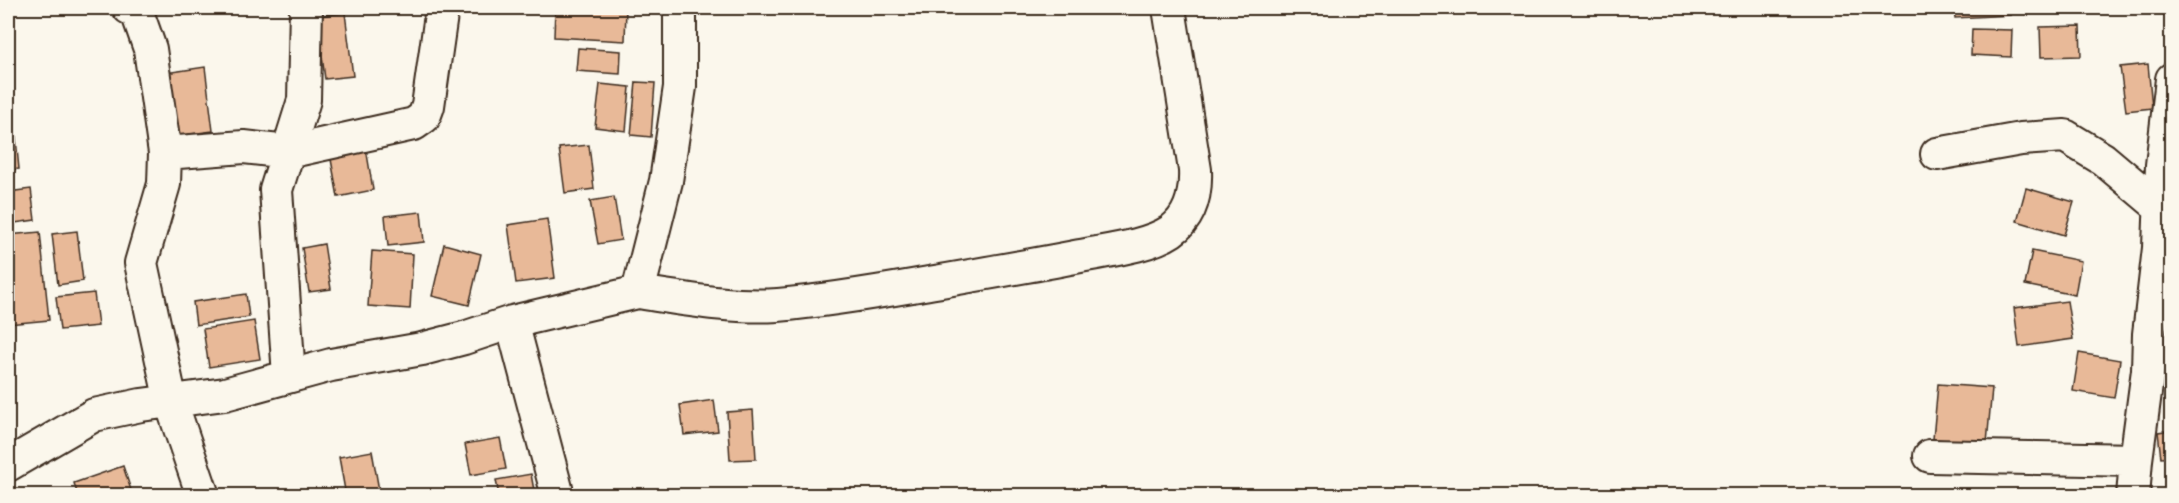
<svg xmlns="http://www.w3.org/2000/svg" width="2179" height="503" viewBox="0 0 2179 503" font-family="'Gochi Hand',sans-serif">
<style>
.building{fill:#e8b998;stroke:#3b2a1e;stroke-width:1.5}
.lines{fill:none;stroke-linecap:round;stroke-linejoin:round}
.minor-casing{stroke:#3b2a1e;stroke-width:36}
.minor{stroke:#fbf7ec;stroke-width:32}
</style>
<rect width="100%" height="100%" fill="#fbf7ec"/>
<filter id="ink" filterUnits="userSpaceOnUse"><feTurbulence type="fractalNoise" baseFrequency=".0167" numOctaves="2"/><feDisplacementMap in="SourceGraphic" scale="12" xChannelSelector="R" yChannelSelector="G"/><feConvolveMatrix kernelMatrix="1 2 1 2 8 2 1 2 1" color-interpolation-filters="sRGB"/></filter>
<g filter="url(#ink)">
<path class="building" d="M555 8H626L625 41 554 37Z
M1954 8H2011V15L1955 18Z
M345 13 353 76 325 79 317 16Z
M2080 26 2081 56 2041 57 2040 27Z
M1972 29 2012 30 2011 57 1971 55Z
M578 48 621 51 620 74 576 71Z
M2148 64 2152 108 2126 111 2120 67Z
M205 67 213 131 175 136 166 73Z
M636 82 655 83 651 137 631 135Z
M600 84 630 87 626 131 595 127Z
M8 108H13L19 169 8 170Z
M589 145 594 189 565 193 559 148Z
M366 148 373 190 338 197 330 154Z
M2026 188 2074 202 2064 235 2017 221Z
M31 189 35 220 8 224V192Z
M614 197 621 240 598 244 590 201Z
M421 212 424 242 388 246 385 216Z
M547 219 555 278 516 283 508 225Z
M77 231 83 281 58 285 52 234Z
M40 232 49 320 8 324V235Z
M324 244 331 289 309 292 302 248Z
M444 244 481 254 469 305 432 296Z
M372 251 413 254 410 309 368 306Z
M2032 251 2081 261 2075 295 2025 285Z
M94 293 98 326 60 330 56 297Z
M246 294 249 317 196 325 193 302Z
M2067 301 2073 339 2019 347 2014 308Z
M254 321 260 359 209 367 203 329Z
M2079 353 2120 360 2114 398 2073 391Z
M1938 384 1992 388 1987 443 1933 439Z
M714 400 718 431 684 435 680 405Z
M753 410 756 459 730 460 727 412Z
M2172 430V457L2161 458 2158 432Z
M500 438 506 469 471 475 465 444Z
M372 451 380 496H346L339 457Z
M123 466 133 496H78L74 483Z
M531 474 535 496H499L496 480Z"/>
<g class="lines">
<defs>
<path id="minor" d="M129 8 137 12 150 49 165 153 164 184 141 263 171 402 203 496
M165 153 244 147 288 152 414 124 424 117 428 106 442 8
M1937 154 2021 139 2065 136 2103 159 2160 207
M638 292C684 299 731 308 778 305 825 301 872 293 918 285 970 276 1023 267 1075 257 1103 251 1147 247 1171 231 1191 217 1196 193 1195 170L1169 8
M512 322 638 292 666 181 680 87V8
M289 376 276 190 304 100 306 8
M1930 456 2136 460 2133 496
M2136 460 2148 370 2149 334 2159 248 2162 165 2172 79
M8 465 94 415 141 405 225 394 331 365 422 349 464 338 512 322 558 496"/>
</defs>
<use href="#minor" class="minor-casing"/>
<use href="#minor" class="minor"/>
</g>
</g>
<rect width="2179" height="503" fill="none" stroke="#fbf7ec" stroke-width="30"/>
<rect x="15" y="15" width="2149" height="473" fill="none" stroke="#3b2a1e" stroke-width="2" filter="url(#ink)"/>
</svg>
